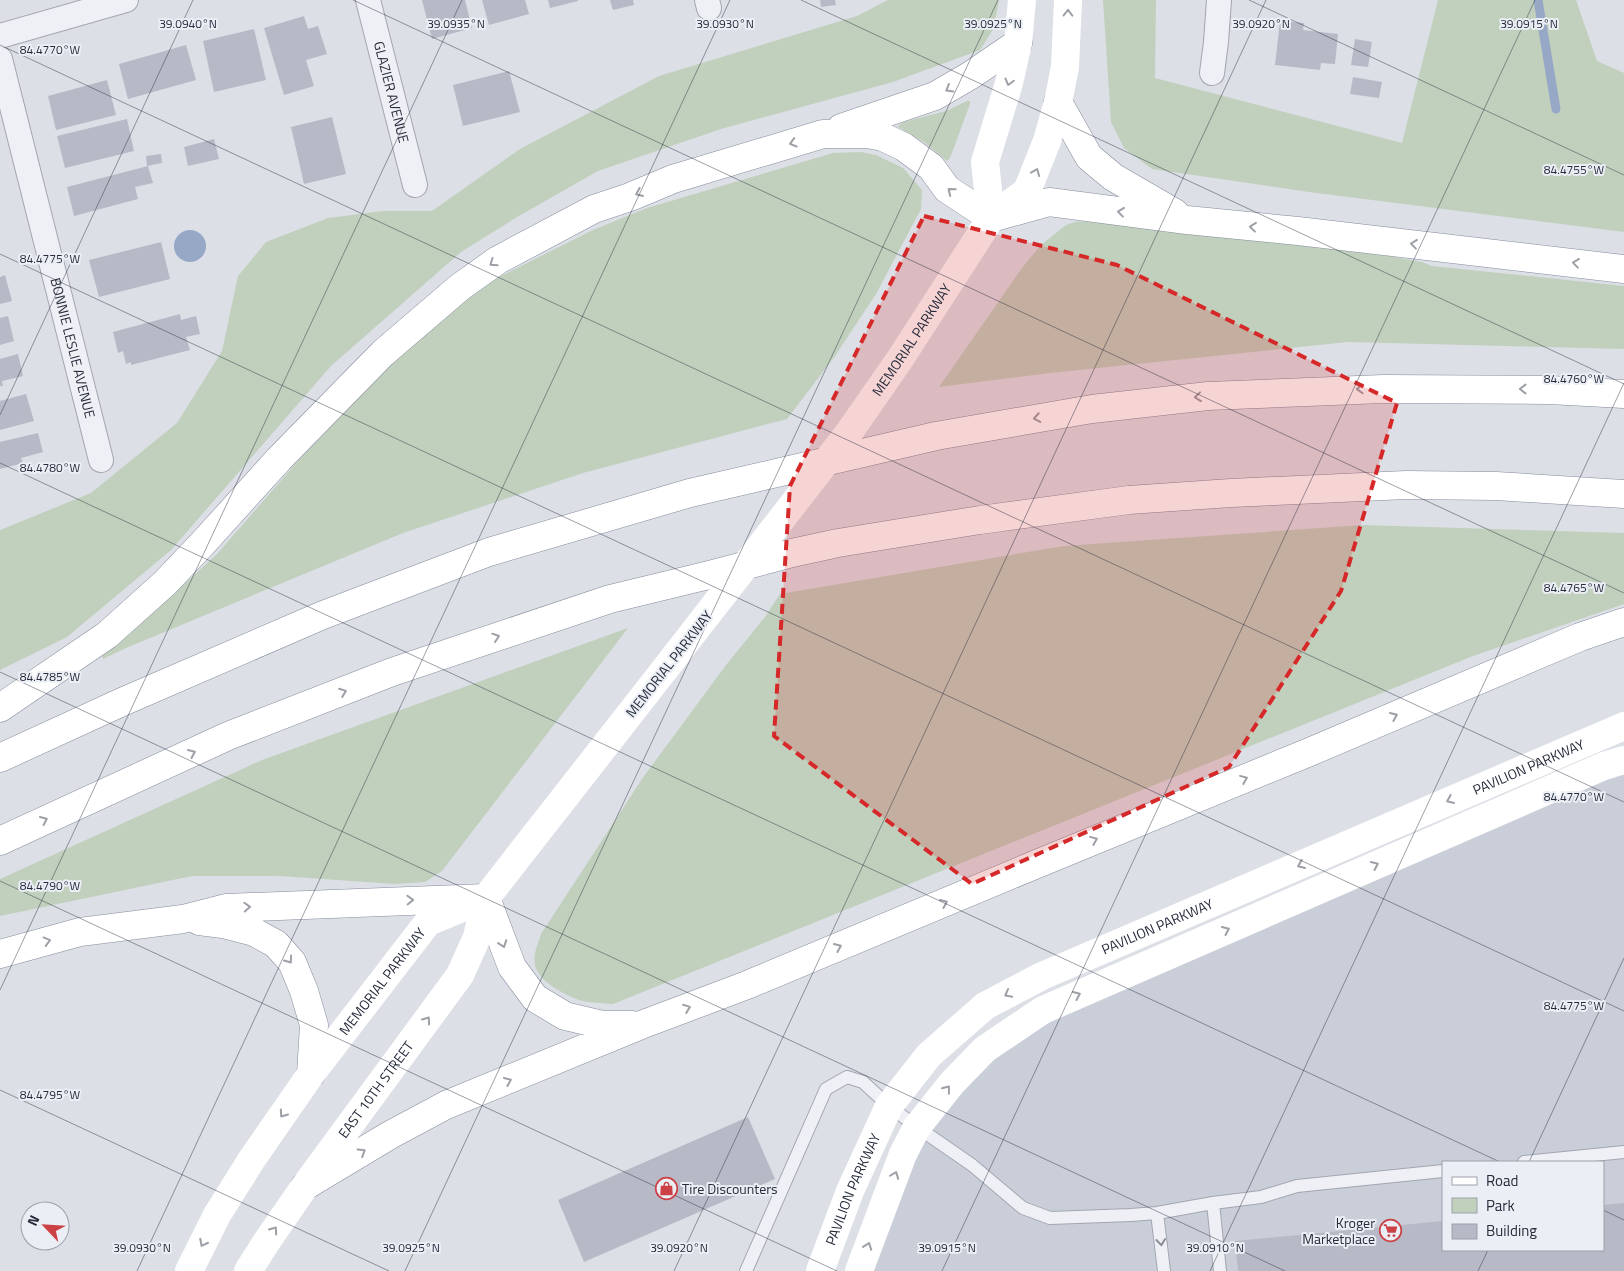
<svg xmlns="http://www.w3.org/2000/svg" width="1624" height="1271" viewBox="0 0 1624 1271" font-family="'Titillium Web',sans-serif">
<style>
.built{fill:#caced8;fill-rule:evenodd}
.green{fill:#c0d0bd}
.water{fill:#97a8c6}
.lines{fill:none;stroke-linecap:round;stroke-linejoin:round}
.stream{stroke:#97a8c6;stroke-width:9}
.building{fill:#b7bac6}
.lane-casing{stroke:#a2a6b0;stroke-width:14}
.street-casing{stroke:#a2a6b0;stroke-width:26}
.highway-casing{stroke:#848b9c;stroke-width:29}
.lane{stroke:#eff0f5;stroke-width:12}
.street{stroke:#eff0f5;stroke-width:24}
.secondary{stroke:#fff;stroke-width:28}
.highway{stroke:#fff;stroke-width:28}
.secondary-bridge{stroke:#fff;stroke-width:28}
.oneway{stroke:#9da0a7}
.oneway2{stroke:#8a8e98}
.marked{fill:#d62828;fill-opacity:0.2;stroke:#d62828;stroke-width:4;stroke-dasharray:10 6;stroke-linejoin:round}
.ticks{fill:none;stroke:#262c3c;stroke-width:1;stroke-opacity:0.45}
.labels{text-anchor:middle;stroke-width:4;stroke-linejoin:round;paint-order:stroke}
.street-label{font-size:14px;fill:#262c3c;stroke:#ebeef4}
.poi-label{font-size:14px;fill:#262c3c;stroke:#ebeef4;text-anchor:start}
.ticks-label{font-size:12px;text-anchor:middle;fill:#262c3c;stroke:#ebeef4;stroke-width:4;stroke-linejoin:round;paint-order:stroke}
</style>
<rect width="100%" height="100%" fill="#dcdfe6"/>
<path class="built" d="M1624 760V1271H859L903 1154 985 1049ZM1443 1162H1603V1250H1443Z"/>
<path class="green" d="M888 0H999L994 28 980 50 893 82 721 129 598 171 517 217 461 252 331 366 171 550 67 637 0 670V530L91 493 177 423 222 351 238 276 266 242 328 218 383 211H432L520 149 659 76 857 16Z
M1103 0H1156L1155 78 1402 143 1438 0H1576L1597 61 1624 73V232L1309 192 1152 169 1124 148 1111 122Z
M967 101H970V104L950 158 947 161 924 142 898 127 899 125 904 122 946 111Z
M861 152 876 155 903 168 922 190 921 209 876 294 835 356 787 419 583 473 403 533 126 648 103 659 102 656 131 633 218 553 297 462 399 355 487 283 593 230 647 208 833 153Z
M1090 221 1389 256 1422 262 1432 266 1624 286V349L1348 342 1050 373 939 387 1022 268 1041 245 1066 225 1075 222Z
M1363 525 1624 533V604L1473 656 613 1004C602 1003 589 1003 579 1000 564 994 537 981 535 964 533 954 538 944 541 934L642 779 726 665 765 617 780 594 1064 546Z
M628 628 442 871 425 882 395 884 279 876H192L0 916V879L262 760Z"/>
<path class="water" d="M174 246a16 16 0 1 1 32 0a16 16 0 1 1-32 0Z"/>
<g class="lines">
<path class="stream" d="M1538 0 1556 109"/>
</g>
<path class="building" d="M422 0H465L472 28 432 39Z
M482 0H525L529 14 489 25Z
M548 0H578V1L550 8Z
M610 0H633L634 5 613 10Z
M820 0H835L836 5 821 7Z
M304 16 308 29 318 26 327 54 306 60 314 86 284 95 264 28Z
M1280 21 1304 23 1303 30 1338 34 1335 64 1321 63 1320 70 1275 65Z
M254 29 266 80 214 92 203 41Z
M1355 39 1372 42 1368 67 1351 65Z
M186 45 196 80 128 99 119 64Z
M509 71 520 112 463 126 453 85Z
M1353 77 1382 82 1379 98 1350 94Z
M107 80 116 115 56 130 48 96Z
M332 117 346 174 304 184 291 127Z
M127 119 134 151 65 168 57 136Z
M214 139 219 159 188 166 184 147Z
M161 154 162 163 147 166 146 156Z
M148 166 153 183 135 187 138 199 74 216 67 187Z
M161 242 170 279 99 297 89 260Z
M5 275 12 301 0 304V277Z
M180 314 181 320 196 316 200 334 186 337 190 350 131 365V362L126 364 123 351 118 353 113 332Z
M8 316 14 341 0 345V318Z
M18 354 23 376 2 381 3 386H0V359Z
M26 394 34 421 0 430V401Z
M38 433 43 452 21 458 23 463 0 469V442Z
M748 1117 775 1179 584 1262 558 1200Z
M1624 1203V1271H1238L1235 1241 1443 1221V1250H1603V1205Z"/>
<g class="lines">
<defs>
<path id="lane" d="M1524 1162 1624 1152
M1213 1203 1220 1271
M1157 1213 1164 1271
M746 1271 826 1089 847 1077 863 1082 889 1106 917 1127 972 1165 1023 1208 1050 1218 1131 1215 1157 1213 1213 1203 1261 1197 1297 1186 1443 1171"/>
<g id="street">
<path id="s1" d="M368 0 415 185"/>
<path d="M707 0 709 8"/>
<path d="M0 36 126 0"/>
<path id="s2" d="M0 59 101 460"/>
<path d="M1212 73 1216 42 1219 0"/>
</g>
<path id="highway" d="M1058 102 1089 157 1113 177 1175 213
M841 128 935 96 971 75 1018 43
M0 708 107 635 165 583 203 543 279 459 383 353 460 287 498 260 594 209 630 197 673 179 823 134H867L883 137 904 147 931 167 947 189 991 218 1049 202 1187 220 1298 231 1624 269
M0 758 122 702 323 615 489 552 690 493 936 436 1092 409 1208 396 1383 389 1549 390 1624 394
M0 841 228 736 392 672 610 599 709 575 792 553 838 543 980 520 1129 500 1231 493 1406 485 1496 486 1624 494
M199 921 223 924 254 932 276 944 292 962 304 991 314 1025 311 1074
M0 954 80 932 183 919 226 908 486 898 512 967 535 998 565 1016 603 1025H632
M305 1186 390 1135 446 1105 641 1025 747 985 1032 866 1312 751 1580 637 1624 622"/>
</defs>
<use href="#lane" class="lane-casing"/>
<use href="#street" class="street-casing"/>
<use href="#highway" class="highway-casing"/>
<use href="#lane" class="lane"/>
<use href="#street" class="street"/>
<g class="secondary">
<path d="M991 218 985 162 1009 83 1018 43 1022 0"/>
<path id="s3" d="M850 431 900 359 991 218 1027 191 1047 141 1058 102 1065 67 1068 0"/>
<path id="s4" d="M189 1271 217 1215 252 1159 311 1074 428 922 486 898 672 660"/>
<path id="s5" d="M248 1271 267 1241 305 1186 460 975 477 937 486 898"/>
<path id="s6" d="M820 1271 850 1191 889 1106 929 1055 985 1006 1042 976 1624 726"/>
<path d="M859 1271 903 1154 917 1127 952 1083 985 1049 1043 1010 1604 766 1624 760"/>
</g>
<use href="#highway" class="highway"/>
<path class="secondary-bridge" d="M672 660 850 431"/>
</g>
<defs><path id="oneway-chevron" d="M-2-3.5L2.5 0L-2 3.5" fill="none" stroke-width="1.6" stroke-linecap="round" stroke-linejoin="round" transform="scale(1.25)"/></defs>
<g class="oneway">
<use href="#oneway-chevron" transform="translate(1068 13) rotate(-89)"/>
<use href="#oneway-chevron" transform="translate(1009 82) rotate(105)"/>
<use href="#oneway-chevron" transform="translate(949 89) rotate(150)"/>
<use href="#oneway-chevron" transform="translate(793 143) rotate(164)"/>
<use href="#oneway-chevron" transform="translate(1036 172) rotate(-68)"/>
<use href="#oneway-chevron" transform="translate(951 191) rotate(-141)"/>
<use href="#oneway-chevron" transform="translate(639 193) rotate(157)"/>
<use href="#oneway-chevron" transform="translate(1121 212) rotate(-173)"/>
<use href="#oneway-chevron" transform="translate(1253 227) rotate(-174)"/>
<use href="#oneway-chevron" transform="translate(1414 244) rotate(-173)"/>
<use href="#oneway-chevron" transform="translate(493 263) rotate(145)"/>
<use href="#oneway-chevron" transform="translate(1576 263) rotate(-173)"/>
<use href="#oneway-chevron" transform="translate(1360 389) rotate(178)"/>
<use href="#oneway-chevron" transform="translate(1523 389) rotate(-180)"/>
<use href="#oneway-chevron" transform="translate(1198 397) rotate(174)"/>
<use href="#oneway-chevron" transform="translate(1037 418) rotate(170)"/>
<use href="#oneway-chevron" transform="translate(496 637) rotate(-19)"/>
<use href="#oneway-chevron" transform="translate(343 692) rotate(-21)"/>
<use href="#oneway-chevron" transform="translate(1394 716) rotate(-23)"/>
<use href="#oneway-chevron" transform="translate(192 753) rotate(-25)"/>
<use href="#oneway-chevron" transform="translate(1244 779) rotate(-22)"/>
<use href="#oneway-chevron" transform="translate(1450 800) rotate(157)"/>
<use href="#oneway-chevron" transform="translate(44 820) rotate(-25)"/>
<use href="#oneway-chevron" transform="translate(1094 840) rotate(-22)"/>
<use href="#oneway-chevron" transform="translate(1301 865) rotate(157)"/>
<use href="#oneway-chevron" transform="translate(1375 865) rotate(-24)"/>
<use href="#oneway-chevron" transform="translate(410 900) rotate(-2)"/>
<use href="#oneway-chevron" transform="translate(944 903) rotate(-23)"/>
<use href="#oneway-chevron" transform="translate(247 907) rotate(-3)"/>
<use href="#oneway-chevron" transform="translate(1226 930) rotate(-24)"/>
<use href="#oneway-chevron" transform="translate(47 941) rotate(-15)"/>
<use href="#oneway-chevron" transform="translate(503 944) rotate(70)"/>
<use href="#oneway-chevron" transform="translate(838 947) rotate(-23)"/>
<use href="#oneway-chevron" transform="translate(289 960) rotate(54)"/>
<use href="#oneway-chevron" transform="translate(1008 994) rotate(152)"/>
<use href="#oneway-chevron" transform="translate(1077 995) rotate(-24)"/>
<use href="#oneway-chevron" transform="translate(687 1008) rotate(-21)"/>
<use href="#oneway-chevron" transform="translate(427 1020) rotate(-54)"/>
<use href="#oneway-chevron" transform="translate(508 1081) rotate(-23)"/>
<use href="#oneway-chevron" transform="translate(947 1089) rotate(-52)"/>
<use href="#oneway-chevron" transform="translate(283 1114) rotate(125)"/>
<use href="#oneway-chevron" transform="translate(362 1152) rotate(-32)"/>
<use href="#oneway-chevron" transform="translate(895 1175) rotate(-69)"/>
<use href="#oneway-chevron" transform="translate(274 1230) rotate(-55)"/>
<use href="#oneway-chevron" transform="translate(203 1243) rotate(117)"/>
<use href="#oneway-chevron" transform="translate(868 1246) rotate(-70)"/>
</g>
<use class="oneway2" href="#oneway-chevron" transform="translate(1161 1242) rotate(84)"/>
<path class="marked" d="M924 216 1117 265 1397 403 1341 591 1229 767 972 884 774 736 790 486Z"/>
<path class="ticks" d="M353 0 1624 593M801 0 1624 384M1249 0 1624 175M0 45 1624 802M0 254 1624 1011M0 415 193 0M0 463 1500 1162M0 672 1285 1271M0 881 837 1271M0 990 462 0M0 1090 389 1271M1529 1162 1624 958M1603 1210 1624 1220M137 1271 730 0M405 1271 998 0M674 1271 1266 0M942 1271 1535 0M1210 1271 1624 383M1478 1271 1488 1250"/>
<defs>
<symbol id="shop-ring" viewBox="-11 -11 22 22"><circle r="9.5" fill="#ebeef4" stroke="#cc4145" stroke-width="1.5"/><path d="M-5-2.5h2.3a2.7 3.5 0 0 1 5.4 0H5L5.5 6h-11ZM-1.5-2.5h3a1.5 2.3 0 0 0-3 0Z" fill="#cc4145"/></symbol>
<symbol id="supermarket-ring" viewBox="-11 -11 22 22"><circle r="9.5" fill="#ebeef4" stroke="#cc4145" stroke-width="1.5"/><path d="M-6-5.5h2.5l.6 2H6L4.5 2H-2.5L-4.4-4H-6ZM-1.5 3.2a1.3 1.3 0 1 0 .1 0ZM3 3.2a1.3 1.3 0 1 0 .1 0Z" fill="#cc4145"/></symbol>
</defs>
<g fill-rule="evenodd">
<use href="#shop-ring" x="654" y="1176" width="25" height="25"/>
<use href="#supermarket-ring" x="1378" y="1218" width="25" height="25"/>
</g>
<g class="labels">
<g class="street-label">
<text dy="5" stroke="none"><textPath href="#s1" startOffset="95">GLAZIER AVENUE</textPath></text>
<text dy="5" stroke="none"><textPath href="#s3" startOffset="110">MEMORIAL PARKWAY</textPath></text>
<text dy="5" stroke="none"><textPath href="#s2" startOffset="298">BONNIE LESLIE AVENUE</textPath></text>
<text transform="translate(669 664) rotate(-52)" y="5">MEMORIAL PARKWAY</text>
<text dy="5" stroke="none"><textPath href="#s6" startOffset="912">PAVILION PARKWAY</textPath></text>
<text dy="5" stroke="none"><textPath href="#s6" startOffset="508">PAVILION PARKWAY</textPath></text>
<text dy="5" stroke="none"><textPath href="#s4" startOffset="349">MEMORIAL PARKWAY</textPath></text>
<text dy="5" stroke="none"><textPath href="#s5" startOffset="222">EAST 10TH STREET</textPath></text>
<text dy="5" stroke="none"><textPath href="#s6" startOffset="88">PAVILION PARKWAY</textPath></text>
</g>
<g class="poi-label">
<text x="682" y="1194">Tire Discounters</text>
<text x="1375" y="1228" text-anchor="end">Kroger<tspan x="1375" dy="16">Marketplace</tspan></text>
</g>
</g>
<g class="ticks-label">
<text x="188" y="28">39.0940°N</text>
<text x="456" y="28">39.0935°N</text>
<text x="725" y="28">39.0930°N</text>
<text x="993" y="28">39.0925°N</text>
<text x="1261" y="28">39.0920°N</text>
<text x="1529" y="28">39.0915°N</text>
<text x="50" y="54">84.4770°W</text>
<text x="1574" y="174">84.4755°W</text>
<text x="50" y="263">84.4775°W</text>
<text x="1574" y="383">84.4760°W</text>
<text x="50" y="472">84.4780°W</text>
<text x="1574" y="592">84.4765°W</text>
<text x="50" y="681">84.4785°W</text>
<text x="1574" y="801">84.4770°W</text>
<text x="50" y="890">84.4790°W</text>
<text x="1574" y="1010">84.4775°W</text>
<text x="50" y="1099">84.4795°W</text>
<text x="947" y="1252">39.0915°N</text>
<text x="142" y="1252">39.0930°N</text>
<text x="411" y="1252">39.0925°N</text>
<text x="679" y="1252">39.0920°N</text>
<text x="1215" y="1252">39.0910°N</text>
</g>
<rect x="1442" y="1161" width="162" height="90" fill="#ebeef4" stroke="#9ca0aa"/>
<rect x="1452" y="1177" width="25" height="8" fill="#ffffff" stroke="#9ca0aa"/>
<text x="1486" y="1186" font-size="15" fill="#262c3c">Road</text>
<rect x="1452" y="1198" width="25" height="15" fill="#c0d0bd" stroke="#9ca0aa"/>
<text x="1486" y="1211" font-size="15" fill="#262c3c">Park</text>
<rect x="1452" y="1224" width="25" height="15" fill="#b7bac6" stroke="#9ca0aa"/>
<text x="1486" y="1236" font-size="15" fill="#262c3c">Building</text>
<g transform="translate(45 1226) rotate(295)"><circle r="24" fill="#ebeef4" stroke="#9ca0aa"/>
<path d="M0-4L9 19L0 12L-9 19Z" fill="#cc4145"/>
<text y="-8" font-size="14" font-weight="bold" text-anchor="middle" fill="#262c3c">N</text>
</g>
</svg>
